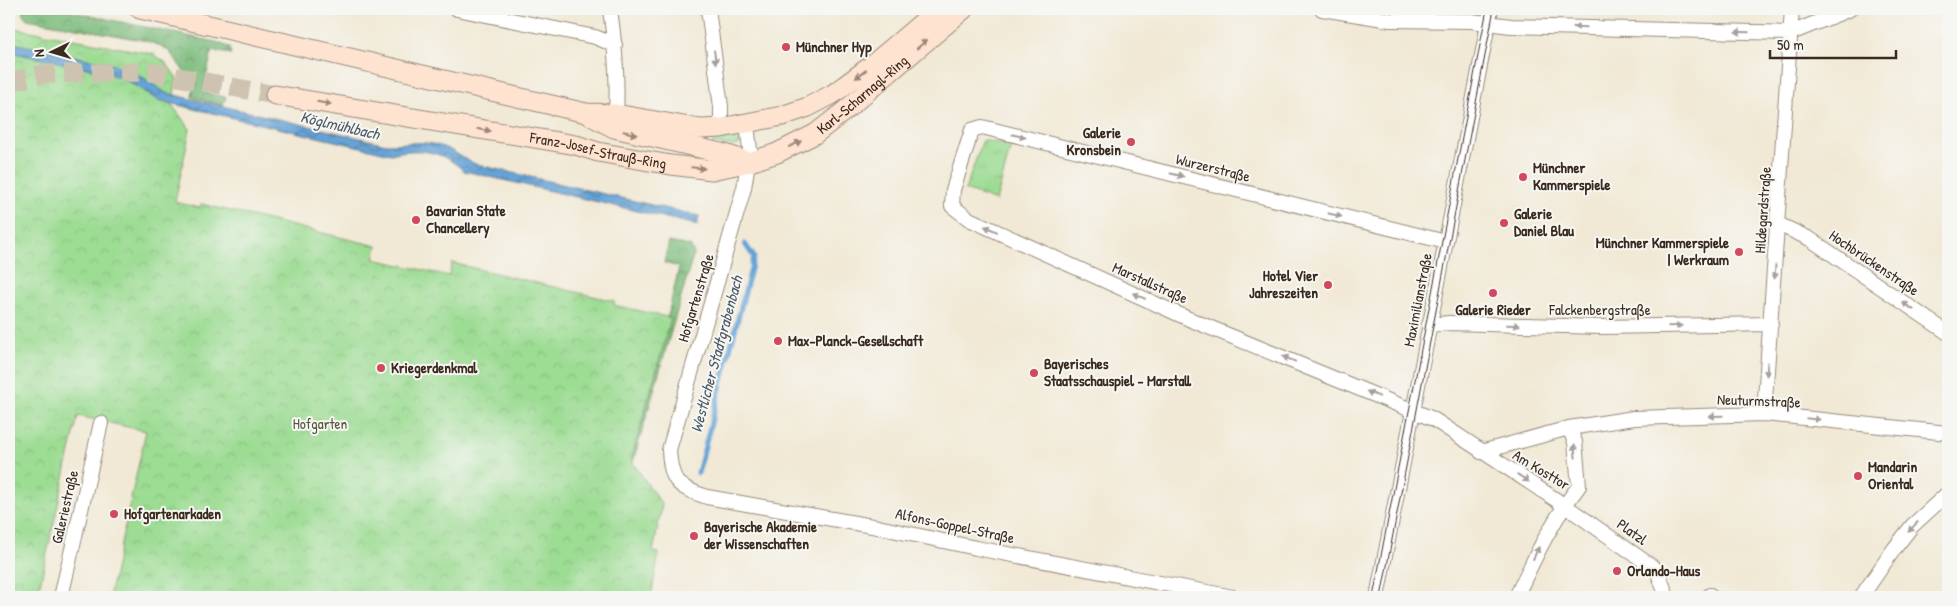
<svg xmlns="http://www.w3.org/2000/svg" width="1957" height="606" viewBox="0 0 1957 606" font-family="'Patrick Hand',sans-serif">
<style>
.grass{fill:url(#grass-tufts);stroke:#6c8358}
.forest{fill:url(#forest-crowns);stroke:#5c734e}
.park{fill:url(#park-crowns);stroke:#6c8358}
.water{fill:url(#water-waves);stroke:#50667a}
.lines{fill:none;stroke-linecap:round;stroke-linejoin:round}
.stream{stroke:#65a3d7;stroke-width:5}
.secondary-tunnel{stroke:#cdc3b0;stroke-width:19;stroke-dasharray:19 9;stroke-linecap:butt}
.street-casing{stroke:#968a7a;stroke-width:16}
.secondary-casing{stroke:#968a7a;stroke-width:21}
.street{stroke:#fff;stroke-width:14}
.secondary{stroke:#fee3d1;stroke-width:19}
.tram{stroke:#3b2a1e;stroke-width:1}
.oneway{fill:#a79f9a}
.oneway2{fill:#9c8678}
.poi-dot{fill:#d1495b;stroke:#f6f6f2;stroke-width:2}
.labels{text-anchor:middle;stroke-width:4;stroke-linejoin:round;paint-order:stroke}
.poi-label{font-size:15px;font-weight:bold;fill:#3b2a1e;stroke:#f6f6f2;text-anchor:start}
.street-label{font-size:15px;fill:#3b2a1e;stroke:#f6f6f2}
.park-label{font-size:15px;fill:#53563b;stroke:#f6f6f2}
.water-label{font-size:16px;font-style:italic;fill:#4c5a68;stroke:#f6f6f2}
</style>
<defs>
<pattern id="grass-tufts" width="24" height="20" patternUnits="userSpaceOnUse" patternTransform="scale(1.25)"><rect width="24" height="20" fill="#9cdc93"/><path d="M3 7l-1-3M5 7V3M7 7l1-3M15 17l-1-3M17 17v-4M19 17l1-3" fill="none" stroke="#87bd7e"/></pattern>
<pattern id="forest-crowns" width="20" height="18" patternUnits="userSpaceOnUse" patternTransform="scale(1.25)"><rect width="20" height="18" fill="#7dbc7d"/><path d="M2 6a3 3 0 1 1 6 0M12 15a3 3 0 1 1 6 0" fill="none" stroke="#689966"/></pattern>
<pattern id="park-crowns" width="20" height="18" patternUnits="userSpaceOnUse" patternTransform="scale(1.25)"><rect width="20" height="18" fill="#9cdc93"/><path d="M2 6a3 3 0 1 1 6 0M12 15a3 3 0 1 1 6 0" fill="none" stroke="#87bd7e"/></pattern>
<pattern id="water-waves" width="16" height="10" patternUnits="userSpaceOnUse" patternTransform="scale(1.25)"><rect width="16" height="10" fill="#65a3d7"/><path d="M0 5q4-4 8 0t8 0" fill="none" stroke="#5485ae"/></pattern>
</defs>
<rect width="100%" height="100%" fill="#f6f6f2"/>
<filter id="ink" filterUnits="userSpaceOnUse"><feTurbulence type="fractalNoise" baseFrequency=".02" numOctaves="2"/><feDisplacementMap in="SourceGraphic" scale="10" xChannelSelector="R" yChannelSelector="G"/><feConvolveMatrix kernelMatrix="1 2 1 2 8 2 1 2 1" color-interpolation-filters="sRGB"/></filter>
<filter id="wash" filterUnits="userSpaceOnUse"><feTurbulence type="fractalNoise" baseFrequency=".0096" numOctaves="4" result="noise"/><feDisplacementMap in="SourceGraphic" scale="20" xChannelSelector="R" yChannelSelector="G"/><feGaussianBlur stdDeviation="1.12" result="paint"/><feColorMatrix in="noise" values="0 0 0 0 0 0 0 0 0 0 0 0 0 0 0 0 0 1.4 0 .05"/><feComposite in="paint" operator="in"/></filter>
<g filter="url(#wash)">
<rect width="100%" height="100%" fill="#f1e9d5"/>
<path class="grass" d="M711 135 737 137 740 140V144L735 146 713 144Z
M983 140 1011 146 996 201 965 190Z"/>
<path class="forest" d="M24 9H60L216 42 229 47 231 54 212 51 203 92 226 97 223 105 192 97 193 87 191 81 169 51 161 46 147 41 27 19 23 15Z
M669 242 690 246 694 253 631 469 596 331 663 337 679 267 664 263Z"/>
<path class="park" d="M9 27 153 54 165 62 177 78 172 105 190 129 175 202 200 208 201 204 377 246 374 259 449 276 452 263 614 301V305L671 318 631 460 662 505 653 552 659 553 651 597H109L146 431 78 416 37 597H9Z"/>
<path class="water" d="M9 42 120 66 141 76 166 93 175 95 386 144C408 144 427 139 448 149 459 154 467 162 479 165L699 216 697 225 464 171C443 151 419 147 391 154L186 107 158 100 122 78 96 70 9 52Z"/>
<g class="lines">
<path class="stream" d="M698 473 754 257 745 244"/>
</g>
</g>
<g filter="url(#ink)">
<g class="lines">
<path class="secondary-tunnel" d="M9 82 44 74 151 72 275 95"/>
<defs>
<path id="street" d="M457 9 595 37 615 45
M610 9C615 44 618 79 616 114
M708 9 721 107V128
M1322 9 1390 20 1471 21 1511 26 1791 33 1850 9
M747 124 750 150 744 188 669 450C671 482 677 487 707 497L878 527 976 548 1233 597
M1778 224 1810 239 1948 333
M1446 242 982 127 972 130 953 190 952 206 969 219 1189 319 1433 419 1564 505 1657 570 1667 597
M1429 325 1449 323 1602 327 1771 324
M1764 414 1792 9
M1481 452 1569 428 1634 418 1764 414 1948 433
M61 597 101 423
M1377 597 1491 9
M1516 597C1535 557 1551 522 1579 486L1575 442 1569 428
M1708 597 1710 595
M1861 597 1894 549 1912 526 1948 493"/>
<g id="secondary">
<path d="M140 9 586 113 616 114 701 129 721 128 782 116 808 107 833 94 872 65 938 9"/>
<path id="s1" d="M275 95 576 145 598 152 671 165 712 170 750 162 777 153 815 134 842 113 964 9"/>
<path d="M591 116 614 128 725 154 750 162"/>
</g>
</defs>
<use href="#street" class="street-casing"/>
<use href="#secondary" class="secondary-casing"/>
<use href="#street" class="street"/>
<use href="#secondary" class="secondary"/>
<path class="tram" d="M1373 597 1487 9
M1381 597 1494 9"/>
</g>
<defs><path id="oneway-solid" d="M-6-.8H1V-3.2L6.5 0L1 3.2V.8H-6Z" transform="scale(1.25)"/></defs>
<g class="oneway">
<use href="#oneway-solid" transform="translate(1580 27) rotate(-178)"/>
<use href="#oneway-solid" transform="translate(1742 32) rotate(-178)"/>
<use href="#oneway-solid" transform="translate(715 57) rotate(82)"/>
<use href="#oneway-solid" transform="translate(1019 136) rotate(14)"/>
<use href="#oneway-solid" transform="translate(1177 175) rotate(14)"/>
<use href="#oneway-solid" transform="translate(1335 215) rotate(14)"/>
<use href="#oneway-solid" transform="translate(991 229) rotate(-156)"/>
<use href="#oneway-solid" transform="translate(1775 272) rotate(94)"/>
<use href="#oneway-solid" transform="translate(1139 296) rotate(-156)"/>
<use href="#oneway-solid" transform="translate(1908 306) rotate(-146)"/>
<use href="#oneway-solid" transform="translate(1513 325) rotate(2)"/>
<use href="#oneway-solid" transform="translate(1675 326) rotate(-1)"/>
<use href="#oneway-solid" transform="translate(1289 359) rotate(-158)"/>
<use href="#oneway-solid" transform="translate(1767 369) rotate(94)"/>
<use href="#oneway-solid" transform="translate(1373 394) rotate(-157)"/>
<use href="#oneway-solid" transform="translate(1716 416) rotate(178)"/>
<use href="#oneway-solid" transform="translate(1813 419) rotate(6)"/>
<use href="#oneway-solid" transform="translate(1575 451) rotate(-95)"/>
<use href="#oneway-solid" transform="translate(1523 478) rotate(33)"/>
<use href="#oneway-solid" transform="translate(1913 527) rotate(133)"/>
<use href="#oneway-solid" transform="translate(1536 553) rotate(-65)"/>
</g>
<g class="oneway2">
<use href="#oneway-solid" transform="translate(922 44) rotate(-41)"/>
<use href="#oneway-solid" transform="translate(861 74) rotate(142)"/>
<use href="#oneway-solid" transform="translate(324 103) rotate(9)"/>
<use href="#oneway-solid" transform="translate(484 130) rotate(9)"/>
<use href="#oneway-solid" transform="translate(630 133) rotate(15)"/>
<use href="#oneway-solid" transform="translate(795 144) rotate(-26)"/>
<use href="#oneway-solid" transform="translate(698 168) rotate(5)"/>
</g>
</g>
<g class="poi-dot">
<circle cx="786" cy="47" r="5"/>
<circle cx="1131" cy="142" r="5"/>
<circle cx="1523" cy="177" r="5"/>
<circle cx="416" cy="220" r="5"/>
<circle cx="1504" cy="223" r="5"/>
<circle cx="1739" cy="252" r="5"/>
<circle cx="1328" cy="285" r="5"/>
<circle cx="1493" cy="293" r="5"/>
<circle cx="778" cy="341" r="5"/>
<circle cx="381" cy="368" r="5"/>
<circle cx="1034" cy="373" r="5"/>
<circle cx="1858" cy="476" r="5"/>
<circle cx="114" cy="514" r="5"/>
<circle cx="694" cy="536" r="5"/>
<circle cx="1617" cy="571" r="5"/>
</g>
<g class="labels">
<g class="poi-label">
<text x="796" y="52">Münchner Hyp</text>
<text x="1121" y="138" text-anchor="end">Galerie<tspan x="1121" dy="17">Kronsbein</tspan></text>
<text x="1533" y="173">Münchner<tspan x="1533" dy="17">Kammerspiele</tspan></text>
<text x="426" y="216">Bavarian State<tspan x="426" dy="17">Chancellery</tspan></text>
<text x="1514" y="219">Galerie<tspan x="1514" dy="17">Daniel Blau</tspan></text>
<text x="1729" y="248" text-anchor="end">Münchner Kammerspiele<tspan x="1729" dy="17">| Werkraum</tspan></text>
<text x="1318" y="281" text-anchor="end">Hotel Vier<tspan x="1318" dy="17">Jahreszeiten</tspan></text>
<text x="1493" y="315" text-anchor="middle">Galerie Rieder</text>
<text x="788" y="346">Max-Planck-Gesellschaft</text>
<text x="1044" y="369">Bayerisches<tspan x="1044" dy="17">Staatsschauspiel - Marstall</tspan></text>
<text x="391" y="373">Kriegerdenkmal</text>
<text x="1868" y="472">Mandarin<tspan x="1868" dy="17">Oriental</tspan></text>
<text x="124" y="519">Hofgartenarkaden</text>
<text x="704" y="532">Bayerische Akademie<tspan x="704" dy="17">der Wissenschaften</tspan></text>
<text x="1627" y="576">Orlando-Haus</text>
</g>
<g class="street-label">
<text dy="5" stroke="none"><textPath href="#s1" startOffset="615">Karl-Scharnagl-Ring</textPath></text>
<text dy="5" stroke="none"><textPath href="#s1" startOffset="328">Franz-Josef-Strauß-Ring</textPath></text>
<text transform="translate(1213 168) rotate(14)" y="5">Wurzerstraße</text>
<text transform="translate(1763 210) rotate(-86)" y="5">Hildegardstraße</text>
<text transform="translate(1874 263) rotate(34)" y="5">Hochbrückenstraße</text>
<text transform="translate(1150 283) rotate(24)" y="5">Marstallstraße</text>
<text transform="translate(696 298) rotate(-73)" y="5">Hofgartenstraße</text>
<text transform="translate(1418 300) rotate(-79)" y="5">Maximilianstraße</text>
<text x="1600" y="315">Falckenbergstraße</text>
<text transform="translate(1759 401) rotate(2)" y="5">Neuturmstraße</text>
<text transform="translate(1541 470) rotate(31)" y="5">Am Kosttor</text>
<text transform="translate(65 507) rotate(-77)" y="5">Galeriestraße</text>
<text transform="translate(955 526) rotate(12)" y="5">Alfons-Goppel-Straße</text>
<text transform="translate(1632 532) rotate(35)" y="5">Platzl</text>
</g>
<g class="park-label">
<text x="320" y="429">Hofgarten</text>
</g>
<g class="water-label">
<text transform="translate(340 125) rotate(13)" y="6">Köglmühlbach</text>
<text transform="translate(716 354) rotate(-75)" y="6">Westlicher Stadtgrabenbach</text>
</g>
</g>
<rect width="1957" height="606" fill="none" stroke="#f6f6f2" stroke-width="30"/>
<g transform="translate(52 52) rotate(265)" stroke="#f6f6f2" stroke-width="4" paint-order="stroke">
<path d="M0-4L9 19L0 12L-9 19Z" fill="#3b2a1e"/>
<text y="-8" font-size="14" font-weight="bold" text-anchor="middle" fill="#3b2a1e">N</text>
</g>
<path d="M1770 50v8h126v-8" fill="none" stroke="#3b2a1e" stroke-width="2.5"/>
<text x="1777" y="50" font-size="15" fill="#3b2a1e" stroke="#f6f6f2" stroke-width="4" paint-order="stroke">50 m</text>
</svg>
